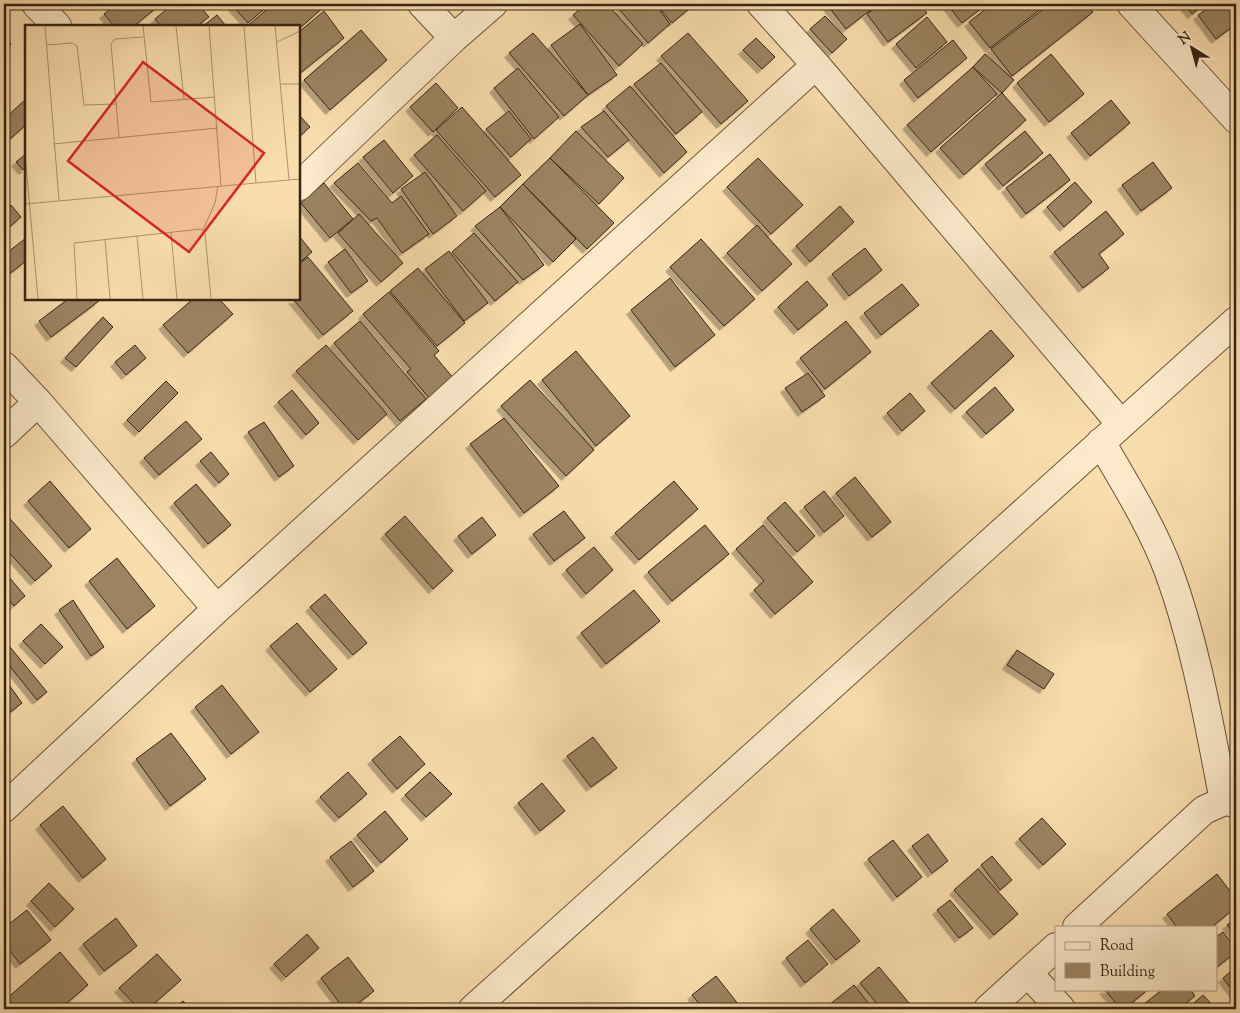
<svg xmlns="http://www.w3.org/2000/svg" width="1240" height="1013" viewBox="0 0 1240 1013" font-family="'Sorts Mill Goudy',serif">
<style>
.building{fill:#9c8464;stroke:#372414;filter:url(#shadow)}
.lines{fill:none;stroke-linecap:round;stroke-linejoin:round}
.street-casing{stroke:#68523a;stroke-width:30}
.street{stroke:#fbe9ca;stroke-width:28}
.inset-road{fill:none;stroke:#ab9370;stroke-width:1}
.view{fill:#d62828;fill-opacity:0.15;stroke:#d62828;stroke-width:2.5}
.inset-edge{fill:none;stroke:#372414;stroke-width:2.5}
</style>
<defs>
<filter id="shadow"><feDropShadow dx="-4.5" dy="4.5" stdDeviation="0" flood-color="#0004"/></filter>
</defs>
<rect width="100%" height="100%" fill="#f9ddad"/>
<filter id="stains"><feTurbulence type="fractalNoise" baseFrequency=".004" numOctaves="4"/><feColorMatrix values="0 0 0 0 .2 0 0 0 0 .09 0 0 0 0 .02 0 0 0 .5 -.17"/></filter>
<radialGradient id="worn" r=".72"><stop offset=".6" stop-color="#630" stop-opacity="0"/><stop offset="1" stop-color="#630" stop-opacity=".3"/></radialGradient>
<path class="building" d="M116 4H161L134 26H114L104 14Z
M173 4H198L209 17 197 26H161L155 19Z
M231 4H270L248 23Z
M273 4H327L299 29V26H252L250 24Z
M586 4H607L643 44 619 66 573 15Z
M625 4H655L670 24 648 43 619 9Z
M656 4H695L672 23Z
M830 4H878L846 29 828 6Z
M881 4H920L927 13 888 42 867 14Z
M947 4H987L962 23Z
M992 4H1047L990 48 969 22Z
M1050 4H1086L1093 12 1012 76 991 49Z
M1184 4H1205L1192 14Z
M1214 4H1236V24L1216 39 1198 15Z
M324 11 344 38 299 74V32Z
M217 15 226 26H203Z
M825 16 847 39 832 53 810 29Z
M927 17 947 42 916 68 896 44Z
M580 24 617 75 588 95 551 45Z
M361 30 387 60 330 110 304 80Z
M533 33 588 95 564 116 509 53Z
M688 33 748 101 721 124 661 56Z
M4 34 11 44 4 50Z
M756 38 775 57 762 69 743 50Z
M953 40 967 58 918 98 904 80Z
M985 54 1014 80 1002 93 973 67Z
M1051 54 1084 94 1049 122 1017 83Z
M661 63 702 112 676 134 634 84Z
M973 67 997 94 931 152 907 125Z
M518 68 559 117 534 139 494 88Z
M436 83 458 108 433 132 410 107Z
M630 86 687 152 664 173 606 106Z
M1002 93 1026 120 964 175 940 148Z
M26 99V125L10 139 4 132V119Z
M1111 100 1130 123 1090 156 1071 133Z
M462 107 521 175 495 197 436 130Z
M509 111 531 139 511 157 486 129Z
M604 111 629 140 608 157 581 127Z
M299 115 310 127 299 137Z
M576 131 624 178 599 204 550 158Z
M1025 131 1043 153 1003 186 985 164Z
M437 135 486 191 463 211 414 155Z
M384 140 413 176 393 193 363 157Z
M26 154V168L23 170 16 162Z
M1050 154 1070 180 1026 214 1006 188Z
M550 158 614 223 587 249 523 184Z
M758 158 803 205 771 234 727 187Z
M1153 162 1172 188 1141 211 1122 185Z
M358 163 392 203 401 196 429 234 402 253 377 218 371 221 334 183Z
M425 172 457 216 433 234 401 189Z
M1075 182 1092 202 1064 227 1047 207Z
M324 183 353 219 330 238 301 203Z
M523 184 576 239 553 262 500 207Z
M11 205 21 217 4 232V212Z
M840 206 854 222 810 262 796 246Z
M500 207 544 265 523 280 475 226Z
M1106 211 1124 234 1099 254 1109 268 1083 288 1054 252Z
M359 214 403 263 381 282 338 233Z
M757 225 792 264 762 291 727 253Z
M474 233 518 282 495 301 452 252Z
M299 236 312 252 299 263Z
M26 238V261L4 278V255Z
M701 239 755 299 724 326 670 267Z
M865 248 882 270 849 296 832 274Z
M345 249 368 281 351 293 328 262Z
M449 251 488 303 464 321 425 269Z
M308 257 353 311 323 335 293 299H299V264Z
M418 268 465 323 437 346 390 291Z
M670 278 715 335 675 367 631 310Z
M807 281 828 305 798 330 778 307Z
M902 284 919 305 881 335 864 313Z
M389 292 439 351 434 355 454 379 430 399 407 372 411 369 363 314Z
M68 299H97L99 301 51 337 39 321Z
M193 299H219L233 314 188 353 163 325Z
M103 317 113 327 76 367 65 358Z
M360 321 426 399 400 421 334 343Z
M846 321 871 352 825 389 800 358Z
M991 330 1014 356 955 409 931 383Z
M135 345 146 358 126 375 115 362Z
M326 345 387 414 358 440 296 371Z
M576 351 630 416 596 446 542 380Z
M808 373 825 396 802 412 785 388Z
M530 380 594 450 566 476 501 406Z
M166 381 178 393 139 432 127 420Z
M995 387 1014 410 986 434 966 412Z
M292 390 319 423 306 435 278 402Z
M910 393 925 411 902 431 887 413Z
M504 418 559 486 524 513 470 444Z
M186 421 202 439 159 475 144 458Z
M264 422 294 466 279 477 248 432Z
M211 452 229 474 219 483 200 461Z
M855 477 891 522 872 537 836 493Z
M50 481 91 529 69 548 28 501Z
M674 481 698 509 639 560 615 533Z
M196 484 231 525 208 544 174 503Z
M824 491 844 516 824 532 804 507Z
M785 502 815 536 797 552 767 518Z
M564 511 585 538 554 561 533 534Z
M4 512 52 566 35 581 4 547Z
M405 516 453 571 433 589 385 534Z
M482 517 496 535 472 554 458 536Z
M705 525 729 554 672 601 648 572Z
M763 525 813 582 775 614 754 590 764 581 736 549Z
M594 547 613 570 586 594 566 570Z
M117 558 155 606 127 629 89 581Z
M4 571 25 596 14 606 4 594Z
M634 590 660 621 606 664 581 633Z
M325 594 367 643 353 655 310 607Z
M73 600 104 647 91 656 59 610Z
M297 623 337 669 310 692 270 646Z
M41 624 63 647 45 664 23 641Z
M10 647 47 692 37 700 4 659V652Z
M1017 650 1054 674 1044 689 1007 665Z
M4 678 22 703 4 717Z
M222 685 259 732 231 754 195 707Z
M171 733 206 779 170 806 136 759Z
M400 736 425 764 397 789 372 760Z
M593 737 617 768 591 787 567 756Z
M1236 751V775L1224 762Z
M348 772 367 794 339 818 320 797Z
M430 772 452 794 426 817 405 795Z
M542 783 565 811 540 831 518 803Z
M63 806 106 859 83 878 40 825Z
M385 811 408 839 381 863 357 835Z
M1042 818 1066 844 1043 865 1019 839Z
M928 834 948 861 932 873 912 846Z
M893 840 922 877 897 897 868 859Z
M351 841 374 871 353 887 330 857Z
M992 856 1012 880 1000 890 981 865Z
M978 869 1018 914 994 935 954 890Z
M1217 874 1236 899V907L1212 927H1177L1167 914Z
M49 883 74 909 55 927 31 901Z
M950 900 973 928 959 938 937 910Z
M833 909 860 941 836 960 810 929Z
M27 910 51 940 20 964 4 943V928Z
M116 918 137 946 104 971 83 944Z
M1236 918V936L1227 925Z
M1223 932 1236 949V952L1216 968V937Z
M307 934 319 948 286 977 274 964Z
M808 940 828 964 805 983 786 958Z
M60 952 88 985 60 1009H4V1001Z
M157 954 181 980 148 1009H139L119 988Z
M348 957 374 991 351 1009H344L321 978Z
M879 967 914 1009H881L860 983Z
M1236 967V995L1223 978Z
M716 976 742 1009H704L692 995Z
M854 985 873 1009H824Z
M1104 989H1149L1124 1009H1121Z
M1163 989H1190L1195 996 1178 1009H1148L1144 1004Z
M1203 995 1216 1009H1187Z
M183 1001 191 1009H173Z"/>
<g class="lines">
<defs>
<path id="street" d="M36 4 57 26
M422 4 454 38
M761 4 816 65 1121 424
M1131 4 1236 119
M299 186 454 38 493 4
M4 366 38 402 217 609
M4 434 38 402
M1101 442C1125 484 1152 526 1169 572 1196 646 1209 724 1224 801
M4 808 217 609 816 65
M1077 927 1204 810 1224 801 1236 803
M1028 973 1061 1009
M473 1009 1236 321
M988 1009 1056 947"/>
</defs>
<use href="#street" class="street-casing"/>
<use href="#street" class="street"/>
</g>
<g transform="translate(25 25)">
<rect width="275" height="275" fill="#f9ddad"/>
<path class="inset-road" d="M20 1 34 175M118 1 126 77 190 72M151 1 159 74M184 1 196 161M219 1 231 158M250 1 264 155M252 17 275 6M21 20 47 18 52 21 59 80 92 79M256 59H275M94 112 86 19 90 14 118 12M28 119 193 103M0 129 13 274M0 179 275 154M178 205 190 178 193 161M146 207 152 274M112 211 118 274M80 214 85 274M52 274 49 218 176 204 180 208 186 274"/>
<path class="view" d="M118 37 239 128 164 227 43 136Z"/>
<rect width="275" height="275" class="inset-edge"/>
</g>
<rect width="1240" height="1013" fill="none" stroke="#f9ddad" stroke-width="20"/>
<rect x="5" y="5" width="1230" height="1003" fill="none" stroke="#372414" stroke-width="2.5"/>
<rect x="10" y="10" width="1220" height="993" fill="none" stroke="#372414"/>
<rect x="1055" y="926" width="162" height="65" fill="#fbe9ca" stroke="#ad9a81"/>
<rect x="1065" y="942" width="25" height="8" fill="#fbe9ca" stroke="#ad9a81"/>
<text x="1100" y="950" font-size="15" fill="#372414">Road</text>
<rect x="1065" y="963" width="25" height="15" fill="#9c8464" stroke="#ad9a81"/>
<text x="1100" y="976" font-size="15" fill="#372414">Building</text>
<g transform="translate(1192 48) rotate(323)" stroke="#fbe9ca" stroke-width="4" paint-order="stroke">
<path d="M0-4L9 19L0 12L-9 19Z" fill="#372414"/>
<text y="-8" font-size="14" font-weight="bold" text-anchor="middle" fill="#372414">N</text>
</g>
<rect width="100%" height="100%" filter="url(#stains)"/>
<rect width="100%" height="100%" fill="url(#worn)"/>
</svg>
